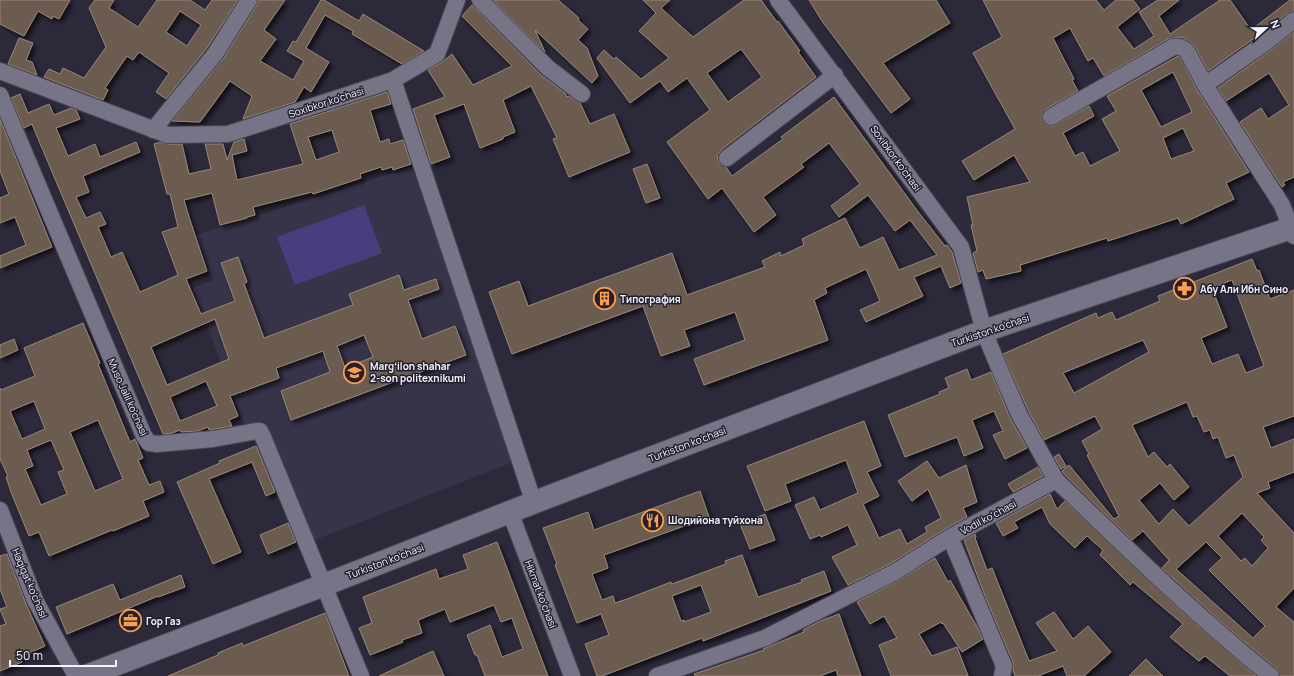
<svg xmlns="http://www.w3.org/2000/svg" width="1294" height="676" viewBox="0 0 1294 676" font-family="Manrope,sans-serif">
<style>
.built{fill:#37344a}
.green{fill:#4a3d7d}
.building{fill:#6c5b50;stroke:#98867a;fill-rule:evenodd;filter:url(#shadow)}
.lines{fill:none;stroke-linecap:round;stroke-linejoin:round}
.minor-casing{stroke:#4b4956;stroke-width:18}
.secondary-casing{stroke:#4b4956;stroke-width:24}
.minor{stroke:#767486;stroke-width:16}
.secondary{stroke:#767486;stroke-width:22}
.labels{text-anchor:middle;stroke-width:3;stroke-linejoin:round;paint-order:stroke}
.street-label{font-size:10px;fill:#f4f3fd;stroke:#232130}
.poi-label{font-size:10px;font-weight:bold;fill:#f4f3fd;stroke:#232130;text-anchor:start}
</style>
<defs>
<filter id="shadow"><feDropShadow dx="3.5" dy="3.5" stdDeviation="2" flood-color="#0009"/></filter>
</defs>
<rect width="100%" height="100%" fill="#2c2a3a"/>
<path class="built" d="M412 167 513 462 312 541 265 421 244 424 193 288 213 280 196 235Z"/>
<path class="green" d="M364 205 382 253 295 285 277 237Z"/>
<path class="building" d="M0 0H70L59 19 53 16 52 19 38 11 24 36 0 24Z
M95 0H114L109 8 138 27 157 0H190L205 10 212 0H238L207 48 166 99 156 92 169 73 139 52 133 60 127 56 105 88 108 90 103 100 44 77 49 69 60 74 63 68 84 78 106 47 89 8ZM180 11 201 25 187 46 166 32Z
M258 0H285L264 30 276 39 260 61 293 80 304 61 287 51 293 41 296 42 321 0H324L359 21 363 14 424 51 402 64 352 34 353 31 325 15 306 48 329 62 311 92 304 87 295 102 243 119 252 96 230 81 200 122 172 121 223 59 257 5Z
M493 0H558L579 18 578 20 588 29 578 40 587 48 598 76 592 83 535 30 545 52Z
M643 0H670L661 8 693 37 744 0H761L777 22 778 21 800 51 798 52 816 77 721 150 717 156 719 163 726 167 732 176 783 139 781 137 834 97 919 213 945 246 947 245 952 252 961 283 950 288 941 266 914 277 923 296 866 322 860 310 880 301 866 269 825 288 827 293 814 300 828 340 704 385 694 359 745 340 735 312 684 330 690 346 661 356 643 306 512 354 489 292 519 281 528 306 672 253 687 295 765 267 762 261 780 252 781 256 804 245 802 239 845 218 860 248 883 237 899 270 937 255 910 220 895 231 868 195 839 217 831 206 860 184 829 143 801 164 804 167 763 197 776 215 754 232 722 188 708 199 667 142 710 110 687 78 668 92 660 81 630 103 597 58 604 50 614 59 616 57 641 79 669 58 639 31 656 13ZM741 49 762 77 728 102 707 73Z
M809 0H936L950 23 883 63 910 99 891 113 822 21Z
M983 0H1096L1104 10 1116 0H1133L1140 9 1117 27 1134 49 1154 36 1139 12 1158 0H1179L1159 16 1170 34 1220 0H1230L1251 30 1290 0H1294V11L1288 13 1263 32 1208 71 1195 46 1189 41 1181 37 1168 39 1104 76 1093 58 1088 61 1070 28 1053 38 1074 79 1072 80 1078 91 1046 109 1043 113 1042 117 1043 121 1047 125 1051 126 1055 125 1089 106 1094 116 1063 133 1075 156 1083 152 1090 166 1120 151 1102 119 1116 111 1107 96 1178 56 1180 57 1197 90 1249 172 1226 183 1234 199 1181 224 1178 218 1108 241 1107 238 1020 265 1021 271 986 279 983 270 978 272 973 253 977 251 971 225H973L967 197 1030 182 1014 155 974 180 962 161 1015 129 973 53 1002 37ZM1173 72 1192 112 1161 127 1141 90ZM1183 128 1194 151 1171 159 1163 138Z
M472 5 541 75 565 93 567 97 569 96 580 103 590 124 614 114 630 152 569 177 553 139 557 138 531 86 503 100 515 132 503 137V139L480 148 464 104 434 115 450 157 431 164 413 109 445 97 428 70 442 62 452 54 473 85 512 66 462 16Z
M1294 32V177L1283 182 1285 185 1282 187 1240 122 1261 108 1268 119 1289 105 1269 73 1226 101 1218 88 1275 47Z
M19 38 33 43 26 60 32 62 37 75 8 64Z
M387 92 391 104 370 110 380 142 389 139 390 144 403 140 411 164 393 170 392 167 382 170 381 167 360 174 361 178 313 194 312 192 253 207 255 215 247 217V218L220 225 212 193 184 200 189 217 207 271 186 279 201 314 235 301 221 263 238 257 247 282 244 284 264 338 353 305 349 294 399 275 404 290 436 279 439 289 408 300 422 339 455 326 466 355 291 420 281 391 330 372 323 351 276 368 279 378 230 396 238 416 229 420 232 426 209 430 208 427 198 431 181 432 180 430 172 433 163 434 39 141 32 124 24 128 11 98 20 94 28 113 49 104 54 115 71 108 76 110 80 119 56 128 68 156 95 144 100 157 136 142 140 152 83 176 89 192 76 197 86 218 100 212 106 224 98 227 111 257 122 252 140 292 178 275 162 232 178 227 170 194H167L154 144 161 142 168 144H182L189 174 211 169 205 144H223L227 160 234 142 244 139 247 151 232 155 237 180 303 164 290 124ZM332 130 339 152 316 160 308 137ZM215 319 229 359 167 385 151 347ZM364 335 373 357 345 368 337 346ZM206 381 217 406 180 421 170 397Z
M0 119 52 247 0 268V256L26 245 15 217 0 223V198L9 194 0 171Z
M647 164 660 198 646 203 633 169Z
M1252 259 1257 271 1259 270 1270 299 1294 290V416L1263 427 1271 448 1294 439V472L1268 482 1270 488 1257 493 1294 533V588L1276 607 1294 622V676H1280L1277 669 1221 622 1162 568 1169 560 1143 531 1132 540 1064 474 1062 471 1069 465 1114 519 1119 516 1087 455 1089 454 1082 441 1102 429 1095 416 1044 440 1028 410 1003 354 1096 313 1098 318 1112 312 1116 320 1160 301 1158 296ZM1232 280 1264 366 1246 373 1238 354 1212 364 1201 338 1227 327 1212 288ZM1143 340 1149 352 1074 393 1063 373ZM1187 402 1193 417 1197 416 1204 432 1210 430 1213 439 1218 437 1226 458 1234 455 1243 477 1189 526 1173 509 1159 524 1139 500 1160 483 1174 500 1189 487 1170 464 1167 467 1154 452 1148 457 1132 425ZM1242 513 1264 537 1261 540 1268 548 1252 566 1245 558 1241 561 1218 536ZM1206 542 1222 558 1209 570 1265 626 1253 638 1176 569Z
M83 323 100 363 98 364 130 442 135 439 143 458 138 460 149 485 160 481 164 492 143 501 149 516 113 531 112 530 49 556 39 532 29 536 11 492 6 477 8 476 0 459V388L1 390 35 376 24 348ZM34 401 45 429 22 439 10 411ZM98 420 123 479 95 491 70 432ZM51 440 64 470 58 472 67 494 41 505 25 469 33 466 27 450Z
M14 339 18 350 0 358V345Z
M967 369 971 380 991 372 1010 418 1027 448 1005 459 993 435 1003 431 994 411 972 420 983 448 964 456 957 437 905 457 888 415 940 394 939 392 949 388 945 378Z
M864 421 881 466 867 472 879 496 863 504 879 538 900 529 907 544 927 532 925 527 941 518 928 489 912 501 898 481 927 461 939 478 966 465 977 502 963 508 967 517 945 529 890 564 848 585 832 557 857 545 848 525 821 537 820 535 810 539 795 505 814 497 820 510 858 493 846 460 785 484 791 501 765 511 747 466Z
M256 446 275 492 266 496 252 462 209 479 241 552 213 564 177 482 220 463 219 461Z
M1059 454 1066 466 1061 469 1054 457Z
M1038 467 1043 476 1013 492 1008 484Z
M700 491 709 517 604 555 608 568 592 574 602 600 613 596 615 603 627 599 671 582 672 584 726 564 725 561 742 555 758 597 802 582 801 580 824 571 831 591 703 641 702 638 602 676H597L585 644 609 635 601 614 577 623 555 565 557 564 543 528 588 512 594 530ZM701 585 711 612 684 622V620L681 621 672 596Z
M1050 494 1057 509 1065 501 1182 612 1256 676H1230L1205 656 1199 661 1170 637 1183 624 1133 582 1130 585 1100 555 1103 550 1087 536 1075 548 1050 524 1042 507 1014 522 1018 528 1003 536 996 523Z
M765 514 775 540 750 549 740 524Z
M288 523 296 542 268 554 260 535Z
M975 534 976 537 975 538 987 570 992 568 1029 661 1057 651 1036 623 1054 612 1073 639 1088 626 1111 652 1084 676H1067L1063 666 1038 676H1015L1013 670V662L985 596 964 540Z
M497 542 548 676H485L477 655H475L467 635 490 625 502 657 523 649 512 618 501 622 494 605 450 622 445 609 418 620 422 633 402 640 403 642 370 655 359 628 372 623 363 597 436 569 439 579 468 569 463 555Z
M7 554 26 604 45 646 20 657 22 662 0 671V626L6 624 0 609 7 607 0 589V556Z
M935 558 948 582 950 580 976 625 983 639 962 652 943 623 942 624 941 622 919 634 932 656 957 647 968 676H891L879 645 897 638 884 616 870 624 857 602 899 580Z
M181 575 185 587 158 597V596L67 634 56 607 113 584 120 600Z
M325 613 349 676H168L218 655V653L242 643 243 646Z
M839 614 861 676H838L836 670 820 676H695L694 674 764 650 763 649 804 632 803 630 820 621Z
M433 651 444 676H379L405 664Z
M1146 659 1163 676H1129Z"/>
<g class="lines">
<defs>
<path id="minor" d="M480 0 548 68 582 94
M778 0 961 247 984 331 992 351 1019 414 1056 480
M0 71 168 135 228 134 393 80 437 54 457 0
M393 80 534 503
M1205 85 1269 40 1294 20
M0 95 144 436 149 443 157 444 213 439 256 431H260L263 437 361 676
M1051 117 1173 47C1179 46 1182 47 1187 51L1205 85 1282 205 1294 236
M153 130 215 54 249 0
M727 158 835 75
M0 510 35 600 76 676
M510 512 572 676
M950 537 1004 666 1002 676
M657 676 765 638 895 572 950 537 1056 480C1126 547 1195 615 1271 676"/>
<path id="secondary" d="M86 676 324 585 548 497 984 331 1294 227"/>
</defs>
<use href="#minor" class="minor-casing"/>
<use href="#secondary" class="secondary-casing"/>
<use href="#minor" class="minor"/>
<use href="#secondary" class="secondary"/>
</g>
<defs>
<symbol id="pharmacy-ring" viewBox="-11 -11 22 22"><circle r="9.5" fill="#232130" stroke="#fb9e50" stroke-width="1.5"/><path d="M-2-6h4v4h4v4h-4v4h-4v-4h-4v-4h4Z" fill="#fb9e50"/></symbol>
<symbol id="building-ring" viewBox="-11 -11 22 22"><circle r="9.5" fill="#232130" stroke="#fb9e50" stroke-width="1.5"/><path d="M-4-6H4V6H1V3H-1V6H-4ZM-2.5-4.3h1.7v1.8h-1.7ZM.8-4.3h1.7v1.8H.8ZM-2.5-1h1.7V.8h-1.7ZM.8-1h1.7V.8H.8Z" fill="#fb9e50"/></symbol>
<symbol id="university-ring" viewBox="-11 -11 22 22"><circle r="9.5" fill="#232130" stroke="#fb9e50" stroke-width="1.5"/><path d="M0-5L7-2L0 1L-7-2ZM-4 1L0 2.5L4 1V4Q0 6-4 4Z" fill="#fb9e50"/></symbol>
<symbol id="restaurant-ring" viewBox="-11 -11 22 22"><circle r="9.5" fill="#232130" stroke="#fb9e50" stroke-width="1.5"/><path d="M-5-6h1v4h1v-4h1v4h1v-4h1v5L-1.5 .5V6h-2V.5L-5-1ZM5-6V6H3V1.5H1.5Q1.5-4 5-6Z" fill="#fb9e50"/></symbol>
<symbol id="office-ring" viewBox="-11 -11 22 22"><circle r="9.5" fill="#232130" stroke="#fb9e50" stroke-width="1.5"/><path d="M-6-3h4V-5.5h4V-3h4V5H-6ZM-1-4.5V-3h2v-1.5ZM-6 0V1H6V0Z" fill="#fb9e50"/></symbol>
</defs>
<g fill-rule="evenodd">
<use href="#pharmacy-ring" x="1172" y="276" width="25" height="25"/>
<use href="#building-ring" x="592" y="286" width="25" height="25"/>
<use href="#university-ring" x="342" y="360" width="25" height="25"/>
<use href="#restaurant-ring" x="640" y="508" width="25" height="25"/>
<use href="#office-ring" x="118" y="608" width="25" height="25"/>
</g>
<g class="labels">
<g class="street-label">
<text transform="translate(326 102) rotate(-18)" y="4">Soxibkor ko'chasi</text>
<text transform="translate(896 158) rotate(54)" y="4">Soxibkor ko'chasi</text>
<text transform="translate(990 330) rotate(-19)" y="4">Turkiston ko’chasi</text>
<text transform="translate(128 397) rotate(66)" y="4">Muso Jalil ko'chasi</text>
<text transform="translate(687 444) rotate(-21)" y="4">Turkiston ko’chasi</text>
<text transform="translate(988 517) rotate(-28)" y="4">Vodil koʻchasi</text>
<text transform="translate(385 561) rotate(-21)" y="4">Turkiston ko’chasi</text>
<text transform="translate(30 583) rotate(67)" y="4">Haqiqat ko'chasi</text>
<text transform="translate(541 594) rotate(69)" y="4">Hikmat koʻchasi</text>
</g>
<g class="poi-label">
<text x="1200" y="293">Абу Али Ибн Сино</text>
<text x="620" y="303">Типография</text>
<text x="370" y="370">Margʻilon shahar<tspan x="370" dy="12">2-son politexnikumi</tspan></text>
<text x="668" y="524">Шодийона туйхона</text>
<text x="146" y="625">Гор Газ</text>
</g>
</g>
<g transform="translate(1266 28) rotate(68)" stroke="#232130" stroke-width="3" paint-order="stroke">
<path d="M0-3L7 15L0 10L-7 15Z" fill="#f4f3fd"/>
<text y="-6" font-size="11" font-weight="bold" text-anchor="middle" fill="#f4f3fd">N</text>
</g>
<path d="M10 660v6h106v-6" fill="none" stroke="#f4f3fd" stroke-width="2"/>
<text x="16" y="660" font-size="12" fill="#f4f3fd" stroke="#232130" stroke-width="3" paint-order="stroke">50 m</text>
</svg>
